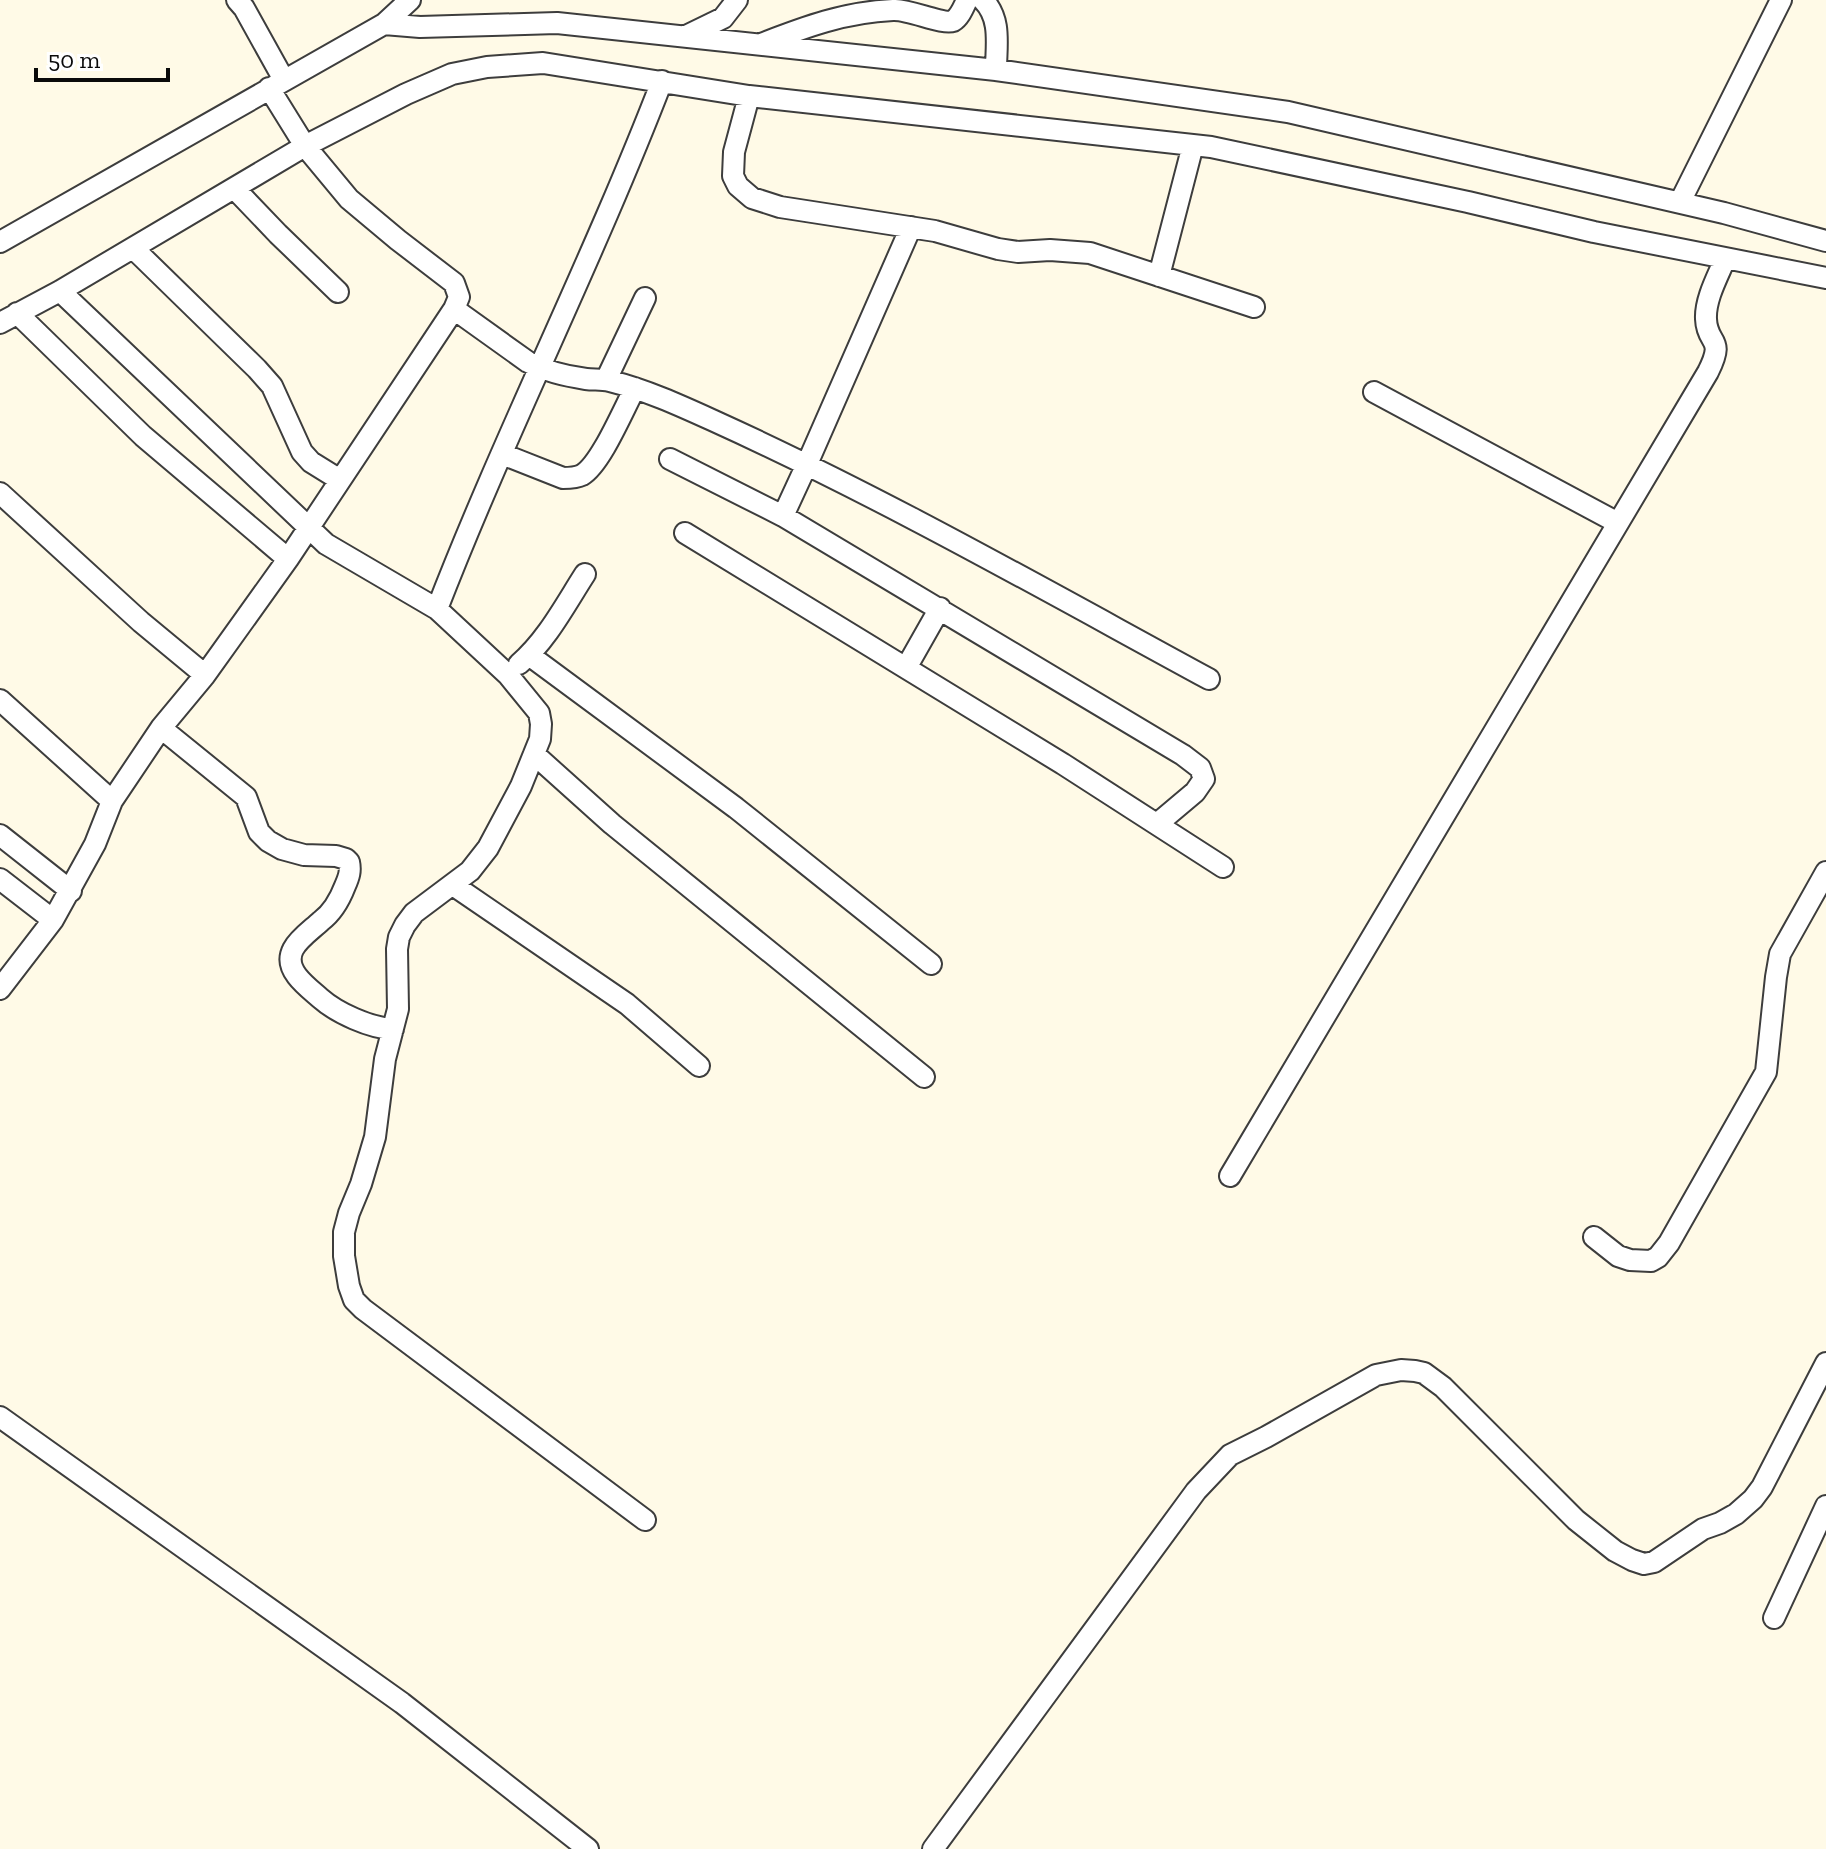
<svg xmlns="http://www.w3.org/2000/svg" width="1826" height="1849" viewBox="0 0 1826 1849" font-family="'Zilla Slab',serif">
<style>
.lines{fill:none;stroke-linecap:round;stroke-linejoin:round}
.minor-casing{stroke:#3d3d3d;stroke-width:24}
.minor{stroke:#fff;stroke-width:20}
</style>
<rect width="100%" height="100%" fill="#fffae7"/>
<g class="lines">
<defs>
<path id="minor" d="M237 0 244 8 284 80
M983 0C1002 19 996 46 996 70
M384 24 420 27 557 23 996 70 1288 112 1724 213 1826 241
M686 36 723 18 737 0
M761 44C805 27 845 12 893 10 909 9 943 25 953 21 960 17 964 6 967 0
M749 96 734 152 733 176 738 186 752 198 780 207 935 231 998 249 1018 252 1050 250 1090 253 1254 307
M235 189 278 234 338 292
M1680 202 1781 0
M0 242 384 24 410 0
M133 248 257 369 272 386 302 452 311 462 340 480
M1159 276 1193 145
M60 291 326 544 437 609 508 675 539 713 541 724 540 739 521 786 488 848 470 871 414 913 405 925 399 937 397 949 398 1009 385 1059 375 1137 361 1184 349 1213 344 1232V1256L349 1286 354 1300 363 1309 645 1520
M454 309 528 362C547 372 565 376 586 379 594 380 602 379 610 381 646 390 679 405 712 420 882 497 1045 590 1209 679
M17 313 143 436 288 559
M0 323 60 291 305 146 406 94 452 74 487 67 543 63 749 96 1211 147 1468 202 1594 232 1826 278
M606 380 645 298
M1374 392 1618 523
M502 454 563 478C570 478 576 478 582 475 601 464 624 408 635 388
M670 459 783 516 1183 755 1200 768 1204 779 1195 792 1157 824
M0 493 141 622 205 675
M783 516 807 464 911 227
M685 533 1063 764 1223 867
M437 609C506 431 593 260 662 81
M529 655 736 808 931 964
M519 664C547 640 565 605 585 574
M906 668 940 608
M0 700 112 801
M161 728 246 797 259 832 268 841 282 849 304 855 336 856 346 859 349 862C351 871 349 877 345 886 340 899 333 912 321 921 305 936 278 951 297 976 303 984 312 991 320 998 337 1013 370 1028 393 1029
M534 754 612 824 924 1077
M0 835 71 891
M0 879 53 920
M453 885 627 1004 699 1066
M0 989 53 920 95 844 112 801 161 728 205 675 288 559 454 309 459 297 454 283 398 240 349 199 305 146 269 88
M1230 1176 1708 372C1726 336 1707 346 1706 319 1705 299 1718 276 1725 259
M1594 1237 1618 1256 1630 1260 1651 1261 1658 1257 1669 1243 1766 1072 1776 977 1780 954 1826 872
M0 1417 402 1703 588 1849
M1774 1618 1826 1506
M933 1849 1196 1491 1230 1455 1266 1437 1376 1375 1401 1370 1415 1371 1424 1373 1443 1387 1576 1520 1615 1551 1632 1560 1644 1564 1654 1562 1703 1529 1720 1523 1736 1514 1753 1499 1762 1487 1826 1363"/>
</defs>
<use href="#minor" class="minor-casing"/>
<use href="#minor" class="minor"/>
</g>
<path d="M36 68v12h132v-12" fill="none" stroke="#0a0a0a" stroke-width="4"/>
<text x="48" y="68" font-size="24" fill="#0a0a0a" stroke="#ffffff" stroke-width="6" paint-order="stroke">50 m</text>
</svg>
